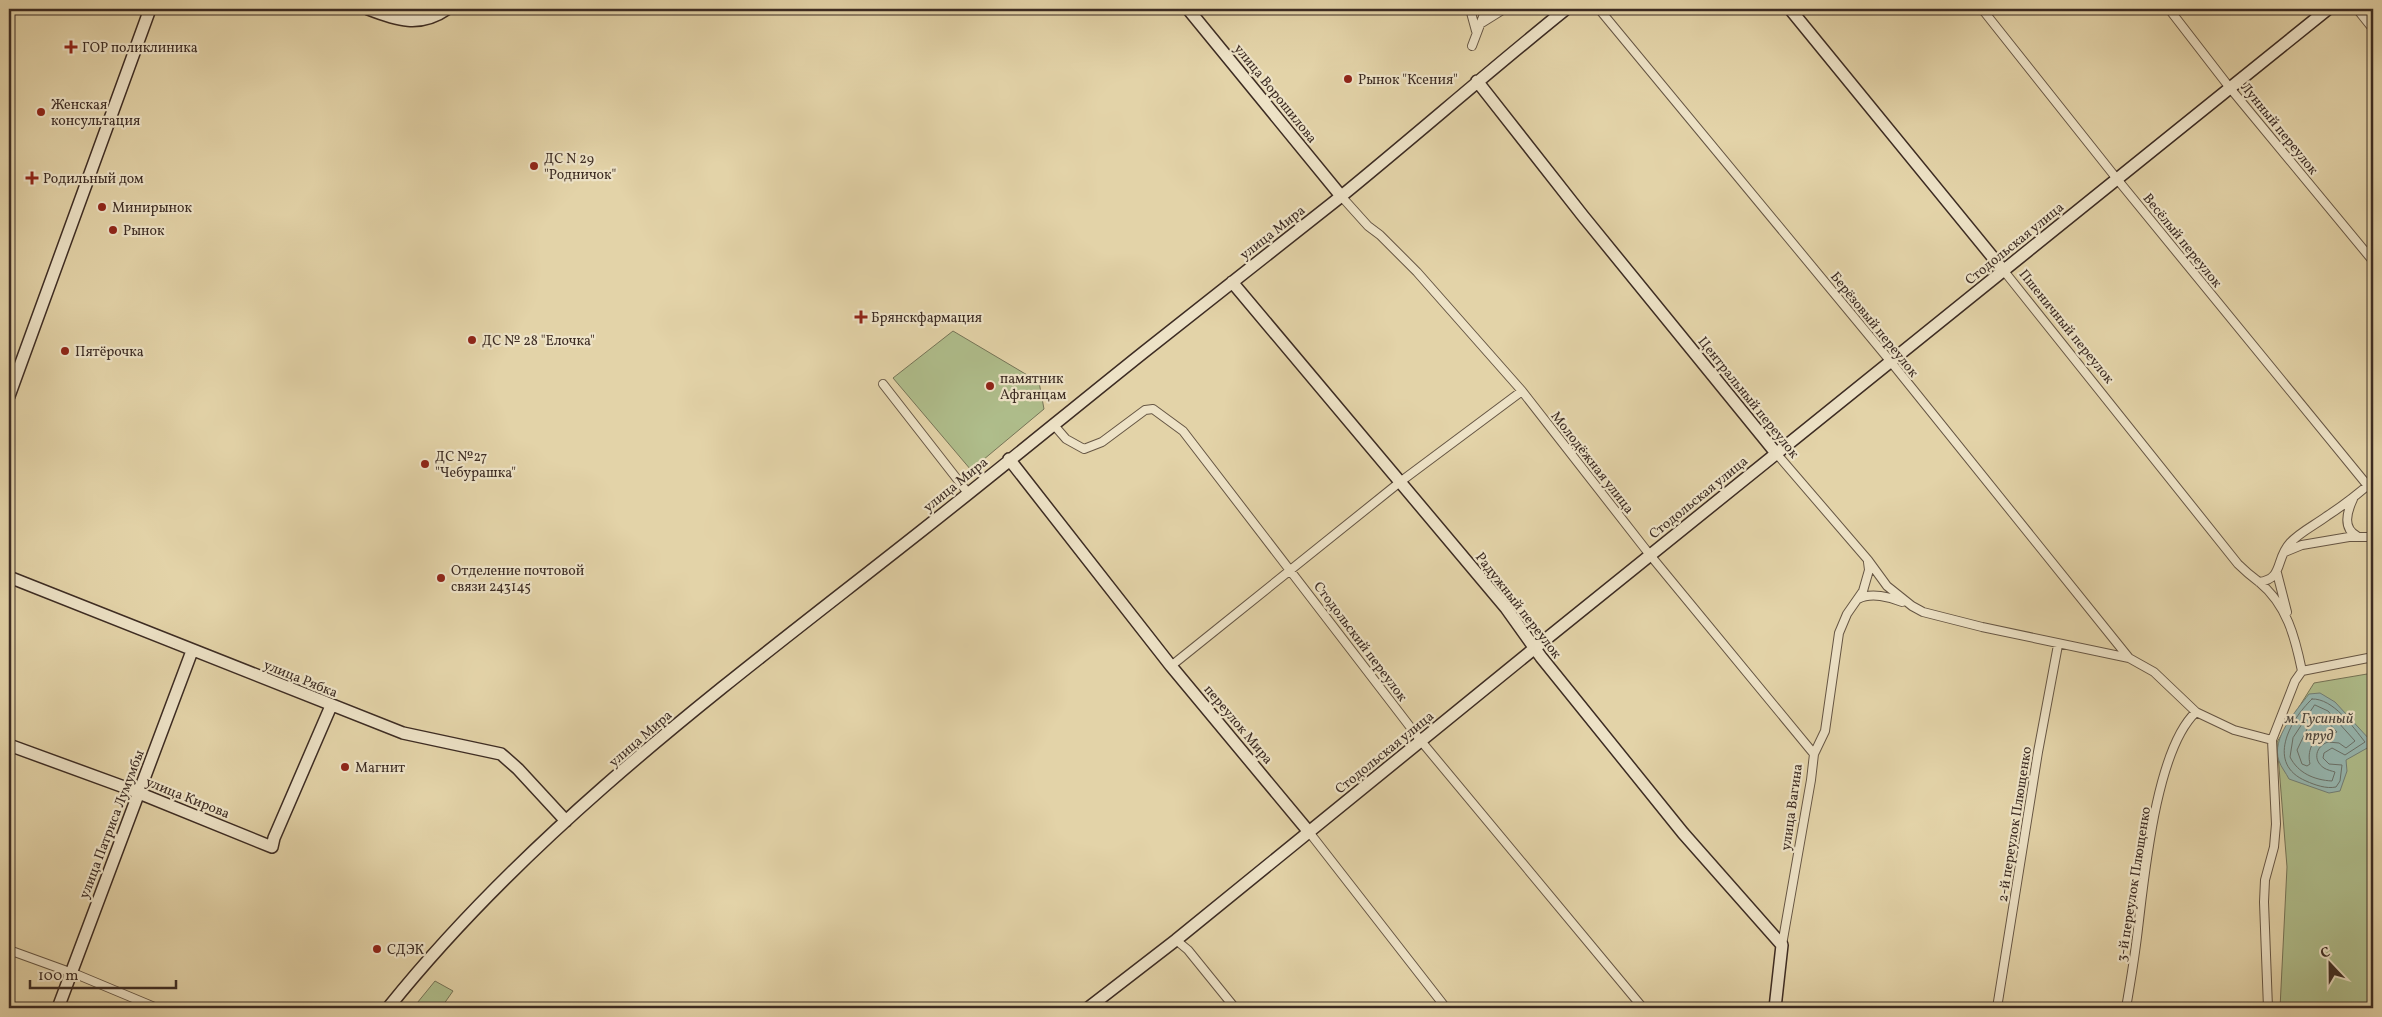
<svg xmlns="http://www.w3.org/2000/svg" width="2382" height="1017" viewBox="0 0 2382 1017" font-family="Vollkorn,serif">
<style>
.green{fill:#afbd8b;stroke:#767457}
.water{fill:#96b6af;stroke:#727f77}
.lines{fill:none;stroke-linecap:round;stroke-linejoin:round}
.shore{stroke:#6a7169;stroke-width:1}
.street-casing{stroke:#665644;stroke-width:10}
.secondary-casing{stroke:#3d2c23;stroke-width:14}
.street{stroke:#ede2c6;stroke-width:8}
.secondary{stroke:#ede2c6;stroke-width:11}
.poi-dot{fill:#8f2418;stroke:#ede2c6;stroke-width:2}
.labels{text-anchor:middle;stroke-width:4.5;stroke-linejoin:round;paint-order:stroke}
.poi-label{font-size:14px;fill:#3d2c23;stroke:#ede2c6;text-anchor:start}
.street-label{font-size:14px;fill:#3d2c23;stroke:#ede2c6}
.water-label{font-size:15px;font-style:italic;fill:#4f483f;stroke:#ede2c6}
</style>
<rect width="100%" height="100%" fill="#e3d3a8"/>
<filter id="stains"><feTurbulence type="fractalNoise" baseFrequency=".004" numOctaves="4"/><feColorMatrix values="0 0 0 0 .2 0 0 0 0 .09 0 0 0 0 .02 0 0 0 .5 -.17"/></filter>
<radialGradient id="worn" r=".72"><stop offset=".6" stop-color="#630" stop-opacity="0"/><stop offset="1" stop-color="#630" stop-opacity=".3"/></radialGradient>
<path class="green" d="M953 331 1039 382 1044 409 971 470 893 378Z
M2373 673V1008H2280L2287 867 2277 742 2314 683Z
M435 981 453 991 441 1008H413Z"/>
<path class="water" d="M2320 693 2335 702 2370 740 2369 747 2346 760 2347 771 2340 791 2329 793 2289 779C2286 773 2281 767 2279 761 2271 738 2296 711 2309 694Z"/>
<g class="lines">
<path class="shore" d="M2312 699C2333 698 2353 727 2365 742L2345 755 2332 748 2324 753 2323 758 2329 764 2342 765 2340 781 2336 787C2326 789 2315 785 2306 781 2266 764 2289 721 2312 699Z
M2315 705 2328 711 2355 741 2346 748 2339 743 2328 742C2316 746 2312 760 2324 768 2327 770 2332 771 2335 772L2332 781C2314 780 2298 773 2290 757L2293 738Z
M2317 715 2323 717 2337 732C2333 734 2330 733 2325 734 2312 738 2307 752 2310 764L2307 766 2302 764 2297 750 2309 725Z"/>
<defs>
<path id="street" d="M1470 9 1476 31
M1599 9 1891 362 2129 658
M1982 9 2117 179 2368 486
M2169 9 2230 88 2373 261
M2357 9 2373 29
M1480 24 1504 9
M1472 46 1486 9
M1341 196 1368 226 1380 235 1417 272 1522 391 1650 555 1814 754
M2004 271 2238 564C2245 571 2251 576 2259 582 2287 605 2295 637 2302 671
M883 384 968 493
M1053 424 1066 439 1084 449 1102 442 1145 410 1153 409 1183 431 1421 741 1643 1008
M1776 453 1868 560 1887 586 1912 606 1923 612 1982 627 2129 658 2154 672 2196 712 2234 730 2272 740
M2353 499C2347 512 2342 528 2357 536
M2285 552 2302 545 2349 537H2373
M2277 573 2287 612
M2259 582C2284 579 2275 559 2290 543 2300 532 2315 525 2327 516 2344 505 2358 494 2373 481
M1858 599C1871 592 1890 597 1902 602
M1171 666 1400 482 1522 391
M1309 832 1446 1008
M1176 940 1188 950 1235 1008
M1782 945 1811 780 1814 754 1825 731 1839 633 1847 614 1863 591 1869 570 1868 562
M9 950 78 975 157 1008
M1997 1008 2038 752 2058 645
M2126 1008C2130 985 2134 961 2137 937 2144 881 2155 750 2196 712
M2268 1008 2264 902 2265 880 2274 847 2276 824 2272 740 2295 681 2302 671 2373 657"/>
<path id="secondary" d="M368 9C396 20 420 28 447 9
M1188 9 1341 196
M1790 9 2004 271
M1477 81 1583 216 1776 453
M1232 282 1506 608 1541 657 1683 833 1782 945 1775 1008
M9 396 150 9
M1009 459 1171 666 1309 832
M9 577 403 733 501 754 518 769 566 821
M9 745 124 787 272 847 274 838 331 706
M58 1008 192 651
M388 1008C537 822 734 679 920 532 995 473 1069 412 1144 352 1209 301 1274 250 1339 198 1415 136 1489 71 1566 9
M1088 1008 1176 940 1535 648 2328 9"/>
</defs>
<use href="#street" class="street-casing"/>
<use href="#secondary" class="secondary-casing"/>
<use href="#street" class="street"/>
<use href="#secondary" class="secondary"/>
</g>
<g class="poi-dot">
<path d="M68.5 39.5h5v5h5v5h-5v5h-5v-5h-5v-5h5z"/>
<circle cx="1348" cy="79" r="5"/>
<circle cx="41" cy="112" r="5"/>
<circle cx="534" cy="166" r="5"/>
<path d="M29.5 170.5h5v5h5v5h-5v5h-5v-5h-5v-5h5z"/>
<circle cx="102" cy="207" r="5"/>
<circle cx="113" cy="230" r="5"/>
<path d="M858.5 309.5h5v5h5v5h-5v5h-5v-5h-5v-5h5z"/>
<circle cx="472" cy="340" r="5"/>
<circle cx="65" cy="351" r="5"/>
<circle cx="990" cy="386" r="5"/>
<circle cx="425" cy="464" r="5"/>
<circle cx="441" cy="578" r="5"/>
<circle cx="345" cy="767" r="5"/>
<circle cx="377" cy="949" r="5"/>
</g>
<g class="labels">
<g class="poi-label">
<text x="82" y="52">ГОР поликлиника</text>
<text x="1358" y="84">Рынок "Ксения"</text>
<text x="51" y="109">Женская<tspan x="51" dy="16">консультация</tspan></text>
<text x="544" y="163">ДС N 29<tspan x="544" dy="16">"Родничок"</tspan></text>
<text x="43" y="183">Родильный дом</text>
<text x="112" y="212">Минирынок</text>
<text x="123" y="235">Рынок</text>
<text x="871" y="322">Брянскфармация</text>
<text x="482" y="345">ДС № 28 "Елочка"</text>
<text x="75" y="356">Пятёрочка</text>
<text x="1000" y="383">памятник<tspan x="1000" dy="16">Афганцам</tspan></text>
<text x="435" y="461">ДС №27<tspan x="435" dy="16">"Чебурашка"</tspan></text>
<text x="451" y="575">Отделение почтовой<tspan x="451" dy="16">связи 243145</tspan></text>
<text x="355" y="772">Магнит</text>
<text x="387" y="954">СДЭК</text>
</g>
<g class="street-label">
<text transform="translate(1276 93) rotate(51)" y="5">улица Ворошилова</text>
<text transform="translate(2280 128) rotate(51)" y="5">Лунный переулок</text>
<text transform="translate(1272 232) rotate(-38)" y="5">улица Мира</text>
<text transform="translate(2183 240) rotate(51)" y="5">Весёлый переулок</text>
<text transform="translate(2014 243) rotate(-39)" y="5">Стодольская улица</text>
<text transform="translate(1875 324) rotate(51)" y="5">Берёзовый переулок</text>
<text transform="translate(2067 326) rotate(51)" y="5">Пшеничный переулок</text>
<text transform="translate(1749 397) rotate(51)" y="5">Центральный переулок</text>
<text transform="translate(1593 462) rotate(52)" y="5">Молодёжная улица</text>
<text transform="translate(955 484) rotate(-39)" y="5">улица Мира</text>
<text transform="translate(1698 497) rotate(-39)" y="5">Стодольская улица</text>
<text transform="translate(1519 605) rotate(52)" y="5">Радужный переулок</text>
<text transform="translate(1361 641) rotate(53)" y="5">Стодольский переулок</text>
<text transform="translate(301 678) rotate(22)" y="5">улица Рябка</text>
<text transform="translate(1239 724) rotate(50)" y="5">переулок Мира</text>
<text transform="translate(640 738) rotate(-41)" y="5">улица Мира</text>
<text transform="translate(1384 752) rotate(-39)" y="5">Стодольская улица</text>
<text transform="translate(188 797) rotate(22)" y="5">улица Кирова</text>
<text transform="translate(1791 807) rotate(-82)" y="5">улица Вагина</text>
<text transform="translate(111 824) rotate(-69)" y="5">улица Патриса Лумумбы</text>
<text transform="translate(2014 824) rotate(-81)" y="5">2-й переулок Плющенко</text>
<text transform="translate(2133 884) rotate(-81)" y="5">3-й переулок Плющенко</text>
</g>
<g class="water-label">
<text x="2319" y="723">м. Гусиный<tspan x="2319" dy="17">пруд</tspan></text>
</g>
</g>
<rect width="2382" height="1017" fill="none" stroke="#e3d3a8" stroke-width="30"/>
<rect x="10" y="10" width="2362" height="997" fill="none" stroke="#3d2c23" stroke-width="2.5"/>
<rect x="15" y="15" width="2352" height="987" fill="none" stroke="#3d2c23"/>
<g transform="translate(2330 964) rotate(338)" stroke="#ede2c6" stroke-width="4" paint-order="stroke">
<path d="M0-4L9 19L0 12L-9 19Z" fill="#3d2c23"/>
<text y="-8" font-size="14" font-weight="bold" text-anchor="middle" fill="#3d2c23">С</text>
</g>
<path d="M30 980v8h146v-8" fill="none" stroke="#3d2c23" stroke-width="2.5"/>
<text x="38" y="980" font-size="15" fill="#3d2c23" stroke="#ede2c6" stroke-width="4" paint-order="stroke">100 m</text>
<rect width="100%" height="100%" filter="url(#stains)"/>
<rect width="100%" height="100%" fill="url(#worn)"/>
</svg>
